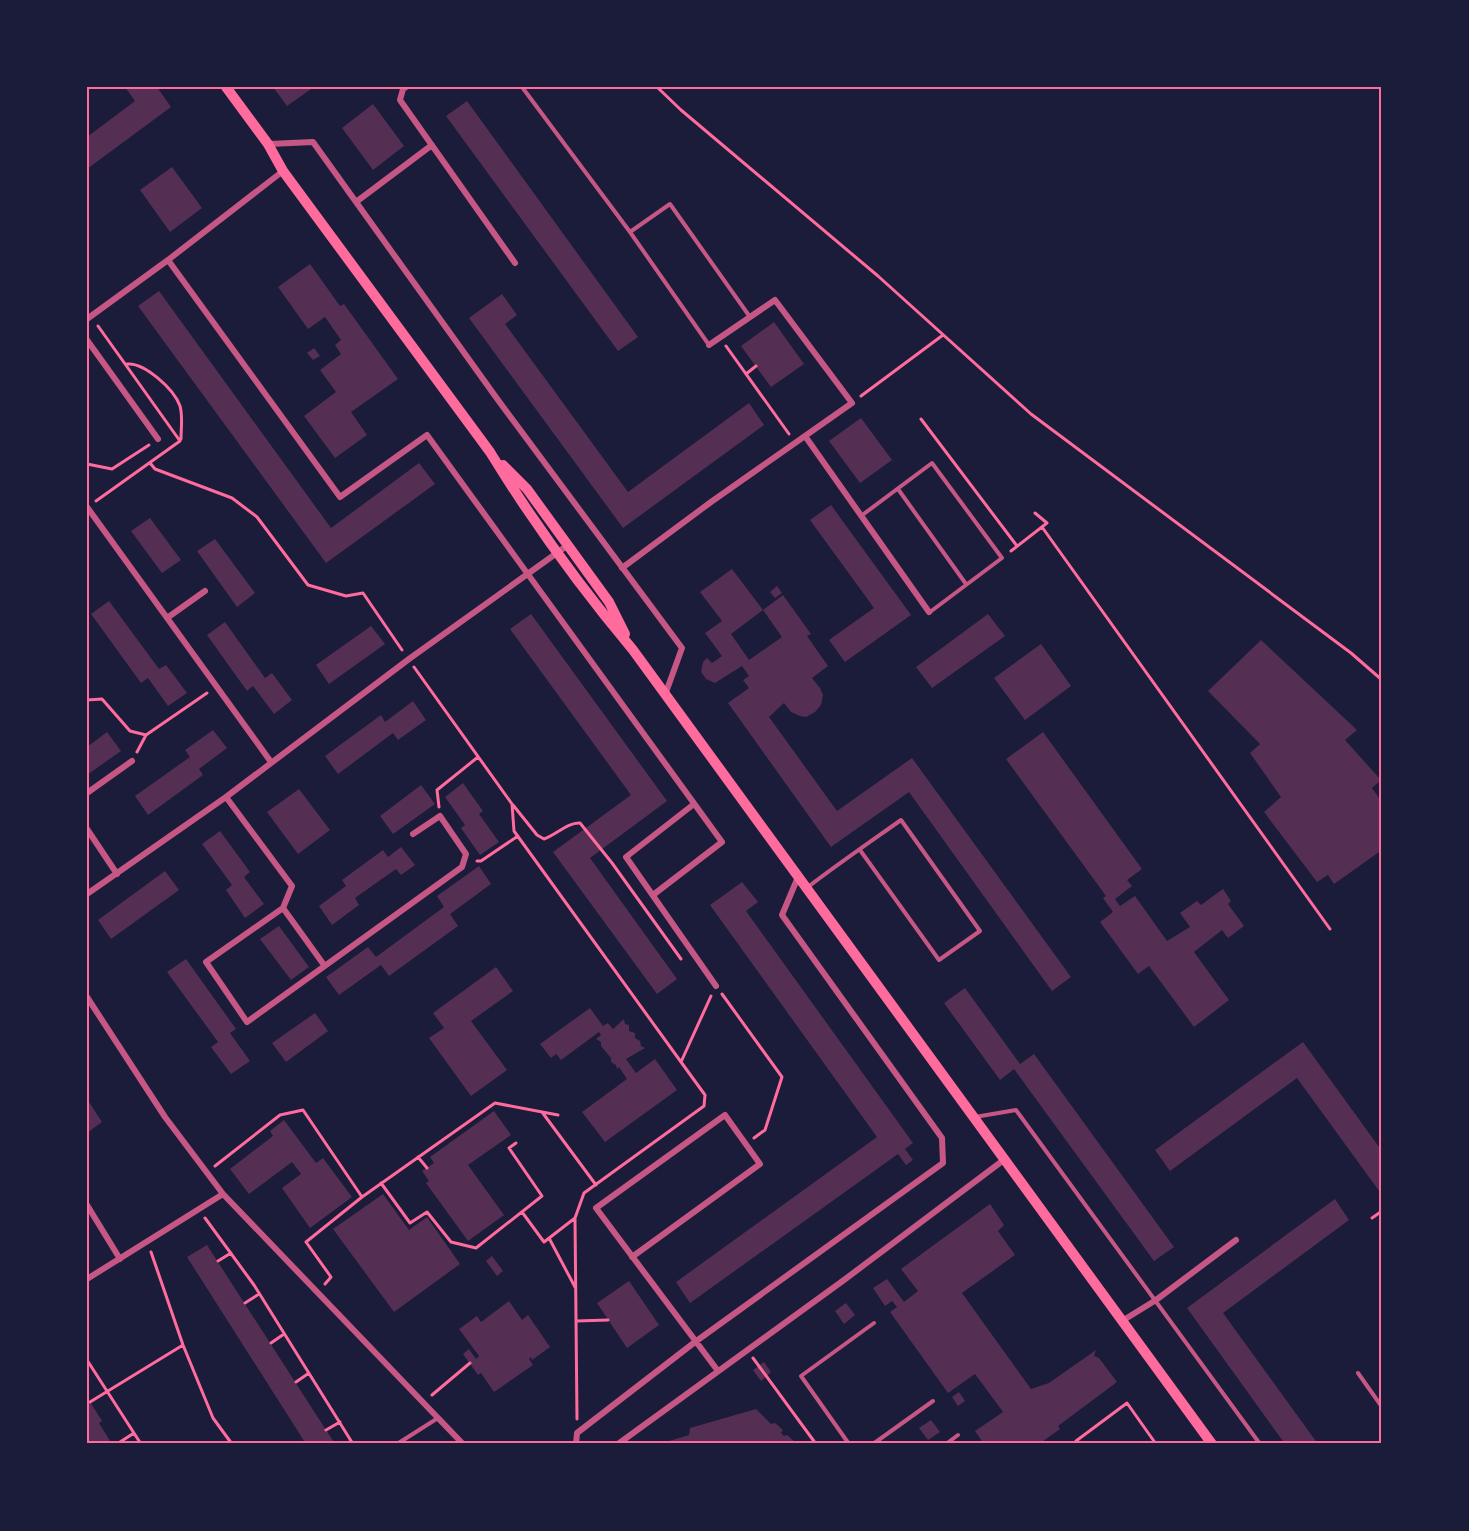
<svg xmlns="http://www.w3.org/2000/svg" width="1469" height="1531" viewBox="0 0 1469 1531" font-family="Cabin,sans-serif">
<style>
.building{fill:#542f53;fill-rule:evenodd}
.lines{fill:none;stroke-linecap:round;stroke-linejoin:round}
.path{stroke:#ff6b9d;stroke-width:3}
.service{stroke:#c65784;stroke-width:4}
.minor{stroke:#c65784;stroke-width:6}
.secondary{stroke:#ff6b9d;stroke-width:10}
.neatline{fill:none;stroke:#ff6b9d;stroke-width:2}
</style>
<rect width="100%" height="100%" fill="#1b1b3a"/>
<path class="building" d="M125 87H157L171 107 87 169V137L135 101Z
M273 87H314L287 106Z
M467 101 638 337 618 351 446 116Z
M373 104 404 146 373 170 342 128Z
M172 167 202 208 170 232 140 190Z
M310 264 340 306 344 304 398 379 351 412 367 435 335 458 304 416 336 392 320 370 341 354 335 345 341 340 325 317 308 329 278 287Z
M159 291 331 528 419 463 435 484 326 563 138 306Z
M502 294 517 315 505 324 628 492 749 403 764 425 623 528 469 318Z
M774 322 804 364 771 387 741 346Z
M314 348 320 356 313 360 307 353Z
M861 418 892 460 860 483 829 441Z
M831 505 911 615 845 662 829 640 874 608 810 520Z
M150 518 181 560 162 573 131 531Z
M215 539 255 593 237 607 197 551Z
M732 569 763 610 783 595 811 634 807 636 828 666 812 678 820 688 823 695 821 705 815 712 806 717 800 716 791 712 784 703 769 717 837 811 912 758 1071 977 1052 991 909 792 831 847 728 703 749 688 743 680 749 676 742 666 715 683 706 679 701 672 703 662 707 658 712 663 722 656 705 633 722 621 700 592ZM763 610 782 637 749 660 731 634Z
M777 586 782 593 775 598 770 592Z
M109 601 159 669 166 665 187 693 168 706 148 678 141 683 91 614Z
M531 614 667 801 590 858 677 979 657 994 553 852 631 795 510 629Z
M988 614 1005 636 932 688 916 667Z
M225 622 265 678 272 673 292 700 274 714 253 686 247 691 207 635Z
M371 626 385 644 329 684 316 665Z
M1261 640 1357 730 1345 740 1381 780 1372 788 1382 802V850L1334 884 1328 875 1317 882 1264 812 1281 797 1250 753 1260 744 1208 691Z
M1041 644 1071 686 1025 720 994 678Z
M413 701 426 720 398 740 393 733 338 774 325 756 381 715 385 722Z
M213 730 227 748 199 769 203 775 148 815 135 796 190 757 185 750Z
M107 732 121 751 87 775V747Z
M1043 732 1142 869 1127 880 1132 886 1115 899 1120 906 1135 896 1167 941 1190 927 1180 913 1197 901 1201 905 1223 889 1231 901 1228 904 1244 926 1228 938 1222 930 1194 952 1229 1000 1194 1027 1149 966 1138 974 1100 922 1113 912 1103 898 1106 896 1006 759Z
M463 783 483 811 479 814 499 842 480 855 461 828 465 825 445 797Z
M421 785 435 804 393 834 380 816Z
M299 789 330 830 298 854 267 812Z
M220 831 250 872 244 877 264 904 245 918 226 890 232 885 202 844Z
M401 847 415 865 401 875 396 869 355 898 359 905 332 925 319 906 346 886 342 880 383 850 388 857Z
M479 866 491 884 450 914 458 926 389 976 381 965 339 995 326 977 368 947 376 957 444 907 437 896Z
M165 871 179 890 111 939 98 920Z
M742 882 758 902 746 911 913 1143 905 1149 913 1160 906 1165 898 1154 690 1303 676 1282 877 1137 710 905Z
M279 926 309 967 291 980 260 939Z
M186 959 236 1029 230 1033 250 1061 231 1074 211 1047 218 1042 167 972Z
M496 967 513 991 471 1021 507 1070 471 1096 429 1038 444 1028 433 1013Z
M965 988 1020 1064 1034 1054 1174 1247 1154 1261 1014 1069 1000 1080 944 1003Z
M590 1008 603 1026 608 1023 613 1029 624 1019 625 1024 629 1025V1031L635 1033V1038L640 1041 641 1046 645 1048 626 1059 636 1073 655 1059 677 1090 605 1142 582 1112 627 1079 619 1067 617 1069 616 1065 611 1062V1058L601 1046V1042L596 1039 601 1035 599 1032 561 1060 556 1054 551 1058 540 1044Z
M315 1013 328 1031 286 1062 272 1043Z
M1303 1042 1382 1151V1195L1297 1078 1170 1171 1155 1150Z
M87 1099 102 1122 87 1133Z
M494 1111 511 1135 468 1165 504 1215 468 1241 426 1183 429 1181 422 1171 434 1163 430 1157Z
M284 1120 316 1163 323 1158 352 1197 310 1228 282 1188 301 1174 292 1162 249 1194 230 1169 273 1136 270 1131Z
M383 1194 409 1230 427 1217 460 1264 394 1312 333 1229Z
M1335 1199 1349 1220 1223 1313 1318 1444H1285L1187 1308Z
M990 1204 1004 1225 998 1231 1015 1255 962 1293 1031 1389 1049 1383 1096 1350 1094 1356 1099 1358 1117 1382 1058 1426 1060 1429 1039 1444H984L975 1431 1003 1412 975 1374 948 1393 890 1312 897 1307 892 1301 885 1306 873 1288 887 1279 904 1302 918 1291 901 1269Z
M207 1245 335 1444H306L187 1257Z
M492 1256 503 1271 497 1276 486 1261Z
M629 1281 659 1325 627 1348 597 1303Z
M509 1301 522 1320 528 1315 550 1347 532 1360 531 1357 529 1359 533 1365 494 1392 481 1373 478 1375 463 1354 469 1349 476 1359 479 1356 459 1329 477 1316 481 1322Z
M846 1303 855 1315 844 1324 835 1311Z
M764 1362 771 1372 761 1381 753 1370Z
M959 1392 965 1401 958 1406 952 1397Z
M87 1397 102 1421 99 1423 112 1444H87Z
M756 1409 771 1424 775 1423 783 1430 781 1433 784 1436 787 1435 795 1442 794 1444H668L669 1441 689 1435 690 1428Z
M931 1420 940 1432 928 1440 919 1428Z"/>
<g class="lines">
<path class="path" d="M657 87 681 110 878 276 1031 414 1351 653 1382 680
M726 346 789 434
M127 364C144 362 174 389 180 406 183 416 181 428 181 439
M746 374 756 366
M861 396 943 335
M921 419 1017 546
M150 463 155 469 232 498 257 517 308 585 346 596 363 593 402 650
M87 464 112 469 149 445
M96 501 180 441 98 326
M1042 527 1330 929
M1011 551 1047 523 1035 513
M414 667 512 804 514 831 681 1062
M87 700 102 699 130 731 146 735 207 693
M137 752 146 735
M513 805 537 835 544 839C556 835 568 822 580 823L612 863 681 959
M439 807 437 790 478 757
M477 861H481L518 836
M722 994 782 1077 765 1130 754 1138
M542 1112 596 1185
M418 1157 427 1168
M215 1166 280 1115 303 1110 362 1197 306 1242 331 1277 325 1284
M381 1183 410 1223 427 1212 451 1242 476 1248 542 1196 509 1148 516 1143
M362 1197 495 1103 558 1115
M522 1212 544 1242 575 1218
M205 1218 254 1285 353 1444
M1372 1218 1382 1211
M549 1238 575 1287
M151 1252 183 1345 213 1418 232 1444
M218 1261 231 1253
M245 1303 259 1294
M576 1321 608 1320
M271 1343 284 1334
M753 1358 816 1444
M87 1360 141 1444
M296 1382 309 1373
M432 1395 470 1363
M90 1402 183 1345
M577 1419 575 1218 584 1193 704 1106 705 1095 681 1062 711 996
M326 1430 340 1422
M117 1444 134 1433
M1078 1444 1076 1441 1127 1403 1156 1444"/>
<path class="service" d="M522 87 630 232 709 345
M630 232 670 204 750 317
M898 489 966 584
M861 516 932 463 1002 558 930 612
M808 887C838 864 870 842 901 820L980 931 939 960 860 850
M975 1117 1016 1110 1260 1444
M1358 1373 1382 1407
M397 1444 438 1418
M849 1444 801 1376 874 1323
M873 1444 933 1401
M946 1444 958 1435"/>
<path class="minor" d="M406 87 403 89 400 100 515 263
M269 144 313 142 498 400 682 648 665 695
M356 202 432 145
M168 260 340 497 427 435 722 842 653 895
M87 319 168 260 283 171
M87 340 158 439
M709 345 775 300 852 403 805 436
M87 507 271 762
M622 568 711 502 805 436 929 612
M167 618 205 591
M87 793 132 761
M226 797 292 886 283 908 324 965
M694 804 626 857 716 986
M87 829 117 874
M87 894 226 797 409 659 568 545
M283 908 206 962 247 1022 462 867 466 854 440 816 413 834
M87 997 165 1117 223 1194 463 1444
M87 1205 120 1259
M632 1257 760 1164 725 1115 596 1208 718 1371
M87 1279 223 1194
M1122 1321 1156 1300 1236 1240
M576 1444 577 1433 695 1342 943 1163 942 1138 782 915 798 877
M618 1444 844 1280 1005 1159"/>
<path class="secondary" d="M226 87 268 144 283 171 490 452C533 522 581 588 633 650L1212 1444
M503 465 527 489 609 602 625 634"/>
</g>
<rect width="1469" height="1531" fill="none" stroke="#1b1b3a" stroke-width="177"/>
<rect x="88" y="88" width="1292" height="1354" class="neatline"/>
</svg>
